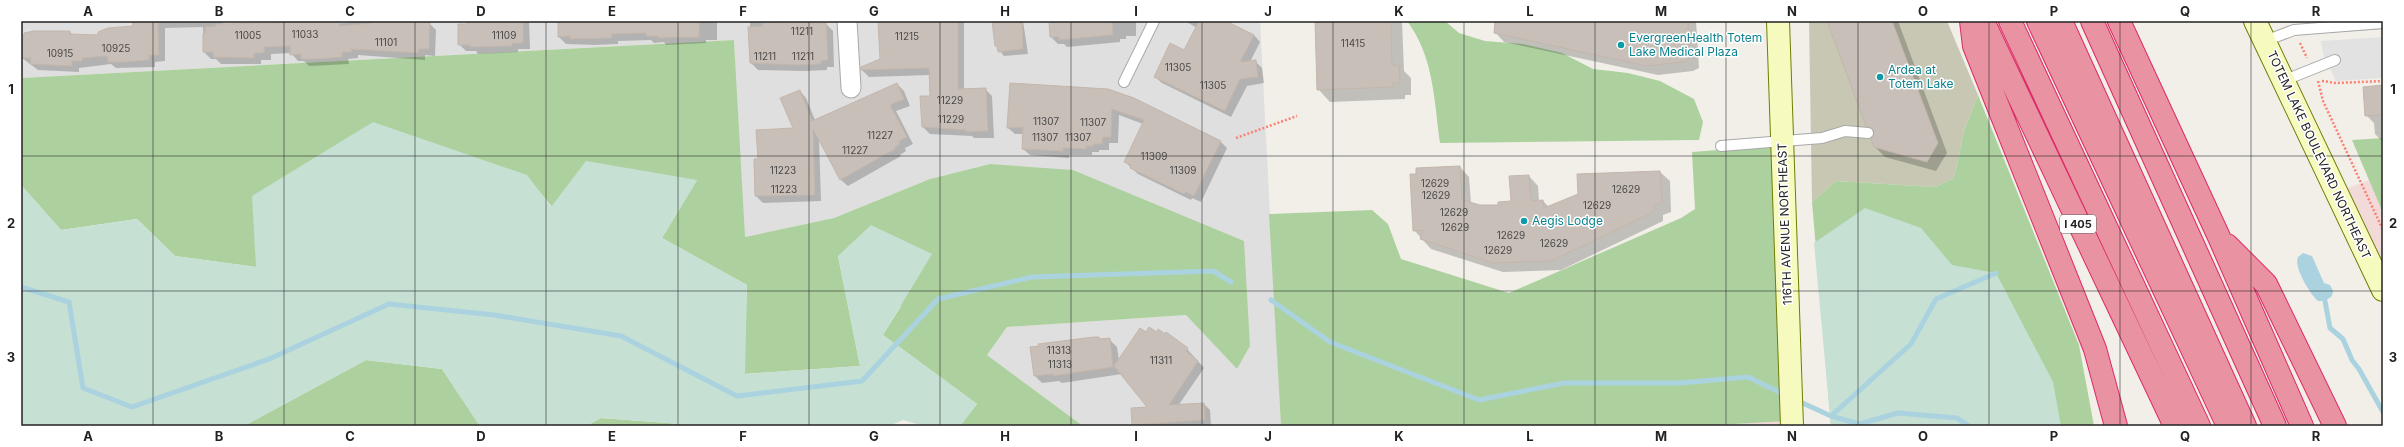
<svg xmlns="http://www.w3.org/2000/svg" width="2404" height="447" viewBox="0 0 2404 447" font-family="Inter,sans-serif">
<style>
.residential{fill:#e0dfdf}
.commercial{fill:#f2dad9}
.construction{fill:#c7c7b4}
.forest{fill:#add19e}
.wetland{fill:#c6e0d4}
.parking{fill:#e2e2e2}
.water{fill:#aad3df}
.shadow{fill:#0003}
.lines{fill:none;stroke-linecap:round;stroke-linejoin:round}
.stream{stroke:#aad3df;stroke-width:5}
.building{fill:#c7bfb8;stroke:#c4b6ab}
.lane-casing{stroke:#a9a9a9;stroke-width:12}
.street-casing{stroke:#a9a9a9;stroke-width:21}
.secondary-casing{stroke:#707d05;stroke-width:24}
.highway-casing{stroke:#dc2a67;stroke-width:24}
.path{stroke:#fa8072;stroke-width:2.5;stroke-dasharray:2 2;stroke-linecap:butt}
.lane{stroke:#fff;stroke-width:10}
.street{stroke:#fff;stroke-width:19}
.secondary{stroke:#f7fabf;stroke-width:22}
.highway{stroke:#e892a2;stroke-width:22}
.grid{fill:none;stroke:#222;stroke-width:1;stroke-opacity:0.55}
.culture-dot{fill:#0f9aa8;stroke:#fff;stroke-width:1.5}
.labels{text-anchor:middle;stroke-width:3;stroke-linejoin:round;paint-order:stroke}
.number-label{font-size:10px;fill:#4b4948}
.shield{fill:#fff;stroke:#646464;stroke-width:1}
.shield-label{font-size:11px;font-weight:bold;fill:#222}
.culture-label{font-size:12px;fill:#0d838f;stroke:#fff;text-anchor:start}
.street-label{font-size:12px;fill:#222;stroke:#fff}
.neatline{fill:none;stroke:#222;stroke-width:1.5}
.grid-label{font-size:13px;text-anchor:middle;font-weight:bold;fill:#222}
</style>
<rect width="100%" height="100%" fill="#f2efe9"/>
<path class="residential" d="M21 21H1260L1281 426H1083L987 355 1007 327 1186 315 1237 369 1250 346 990 164 930 179 834 218 744 237 734 40 21 78Z"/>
<path class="commercial" d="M2383 175V290L2337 192Z
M1791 421 1792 426H1697Z"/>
<path class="construction" d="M1809 21H1947L1978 95 1964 131 1954 178 1935 187 1836 181 1812 202Z"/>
<path class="forest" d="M1407 21H1445L1459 33 1485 41 1523 44 1562 53 1593 69 1628 73 1660 81 1694 99 1703 122 1699 140 1440 143C1434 100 1434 57 1407 21Z
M734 40 745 237 834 218 930 179 990 164 1073 170 1244 241 1250 346 1237 369 1186 315 1007 327 987 355 1083 426H960L977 404 883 335 901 306 838 256 860 366 744 374 747 285 662 238 697 180 552 207 526 175 256 267 175 256 137 219 61 230 21 185V78Z
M1978 95 2079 345 2094 426H1831L1812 202 1836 181 1935 187 1954 178 1964 131Z
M2383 138V213L2352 140Z
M1782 145 1791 421 1697 426H1281L1269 214 1372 210 1388 224 1401 259 1509 293 1681 218 1695 209 1692 152Z
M366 360 442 369 480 426H244Z
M601 418 707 426H586Z"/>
<path class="wetland" d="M373 122 527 175 551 207 586 161 697 180 662 238 747 285 745 374 860 366 838 256 871 225 932 254 883 335 977 404 960 426H924L903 420 889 426H707L601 418 586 426H480L442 369 366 360 244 426H21V185L61 230 137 219 175 256 256 267 252 196Z
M1865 208 1921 228 1952 265 1996 273 2053 382 2061 426H1831L1814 243Z"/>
<path class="parking" d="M2383 37V78L2336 81 2323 54 2321 41Z"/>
<path class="water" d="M2303 253 2312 256 2324 283 2330 285 2333 291 2332 296 2325 301H2318C2310 294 2293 266 2298 257Z"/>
<path class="shadow" d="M133 21H223V25L278 24V21H318V26L360 21H418L429 23 436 30 435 56 425 55V60L358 55V58L348 59 349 64 309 66 304 61H298L291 53 271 54V60H261V64H221L216 59H211L204 52 203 27 165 28V61L155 62V67L116 68 111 64 79 68V72L38 70 22 58 70 32 73 35 99 36 134 27Z
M468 21H529L530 49H518V52L478 54 476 51H466L459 44Z
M559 21H717V40H706V43L666 45 664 42 654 43 651 40 618 41V44L595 45 566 44 559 37Z
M750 21H812L816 25 826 24 833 31 834 67H827V70L804 71 758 70 751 63Z
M879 21H964V90L985 89 992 96 994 138H974L972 136 930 134 923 127 931 97 930 75 869 77 862 70 881 59Z
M993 21H1023L1028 54 1004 56 996 46Z
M1050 21H1136V36H1126V39H1120V42L1067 47 1064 44H1058L1051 37Z
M1185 21H1224L1254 35 1260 42 1250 62 1255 61 1262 68 1264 83 1247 86 1231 117 1162 83 1155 77 1185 51 1197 28Z
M1316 21H1402L1404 71 1411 78V95H1405V99L1330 102 1318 89Z
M1496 21H1696L1699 68 1693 71 1658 75 1504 42 1495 32Z
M1828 21H1898L1947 153 1936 171 1885 157 1875 147 1874 133 1867 126Z
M2315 21H2383V29L2327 33Z
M897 84 904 91 910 106 896 111 913 144 905 148 906 151 900 155 901 156 848 186 841 180 819 138 821 201 763 203 756 196 759 160 795 129 800 91 806 98 815 120Z
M2383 87V142L2375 134 2374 123 2366 115Z
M1108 90 1220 141 1227 148 1201 202 1192 198 1191 200 1138 174 1125 162 1143 124 1119 115 1118 143H1109V150H1099V152H1092V155H1069V158L1030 155 1023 149 1024 134H1015L1008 128Z
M1460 167 1469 177 1471 203 1480 206H1499L1512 202 1529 176 1538 186 1539 201H1543L1549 207 1660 172 1670 181 1671 212 1663 215V221L1561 270 1503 272 1431 249 1414 230Z
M1146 333 1165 335 1166 333 1187 349 1204 368 1178 406 1204 404 1210 410 1211 426H1135L1133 424 1149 408 1122 374 1062 383 1059 381 1042 383 1035 376 1099 338 1101 340 1109 339 1117 347 1119 360Z"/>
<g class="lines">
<path class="stream" d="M21 287 69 302 83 388 132 407 269 359 389 304 494 315 621 336 737 396 862 381 938 299 1032 277 1213 271 1231 282
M1271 300 1330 342 1479 400 1564 383H1680L1748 377 1785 395
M2325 301 2330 328 2343 339 2352 360 2359 369 2383 412
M1796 400 1831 416 1859 424 1898 413 1957 418 1969 426
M1831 416 1911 344 1936 299 1996 273"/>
</g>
<path class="building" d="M132 21H158L159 55H149V60L124 62H108L107 56 82 58V61H72V66L30 64 31 58H21V40H23L24 33 34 31H70V34L98 35V32L108 28 133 26Z
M277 21H339L340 26 371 23V21L430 22 429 49H419L418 53 351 49 352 52H342V57L317 59H301V54L290 55V46L264 47V53H254V58L213 57V52H203V34H205V27L216 26V24L277 23Z
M467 21H523V43H512V46L470 47V45H458V24H467Z
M558 21H699V37L658 38V36H646V33L611 34 612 38 570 39V36L558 37Z
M798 21H813V24L826 23 828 60 821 61V64L797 65 750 63 748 27 763 26 762 23Z
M878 21H958V89L986 88 988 131 966 132V130L922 127 920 96H930L929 68 861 70V67L880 59Z
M992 21H1019V23H1022L1023 49 998 52 997 46H995Z
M1049 21H1112L1113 35 1059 40V37H1050Z
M1199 21H1226L1254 35 1240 62 1256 60 1258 77 1240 79 1225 111 1154 77 1170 43 1184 50Z
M1315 21H1391L1392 65H1399L1400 83H1393V87L1317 90Z
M1495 21H1688L1690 58 1683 62 1647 66 1494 33Z
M1827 21H1892L1938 143 1927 162 1874 147 1871 139 1874 131 1866 126Z
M897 83 904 99 890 105 907 137 899 141 900 144 894 148 895 149 840 180 813 129 815 195 755 196 754 159H758L756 130 793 128 780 98 800 90 812 121Z
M1010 83 1108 89 1134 98 1221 141 1194 196 1186 192 1184 194 1130 168 1131 165 1124 162 1144 120 1112 109 1111 137H1103L1102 144H1093V146H1086V149L1063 148V151L1022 149 1023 127 1007 128Z
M2383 85V115L2365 116 2363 87Z
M1460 166 1462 200 1480 205H1498V202L1511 201 1509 176 1529 175 1531 199 1532 201 1543 200 1544 208 1578 194 1577 174 1660 171 1662 203 1654 205V212L1551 261 1493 263 1420 239 1423 230 1413 231 1410 174H1416V168Z
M1149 327 1157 332 1158 329 1165 334 1166 332 1188 348 1186 351 1198 361 1169 405 1204 403 1205 420 1132 425 1131 408 1147 407 1114 366 1140 328 1146 332Z
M1094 337H1099L1100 339 1110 338 1113 367 1053 376V374L1034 376 1030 347 1039 346 1038 344Z"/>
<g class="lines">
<defs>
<path id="lane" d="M2265 41 2294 30 2383 23
M2285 80 2335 60
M1124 82 1154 21
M1721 146 1822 138 1845 131 1868 133"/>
<path id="street" d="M847 21 851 88"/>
<path id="secondary" d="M1778 21 1792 426
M2255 21 2383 290"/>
<path id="highway" d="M1971 21 1974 46 2095 349 2116 426
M1983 21 2175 426
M2010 21 2199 426
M2038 21 2228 426
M2061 21 2245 426
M2092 21 2275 426
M2119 21 2219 237 2302 426
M2227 245 2266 284 2335 426"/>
</defs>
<use href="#lane" class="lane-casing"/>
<use href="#street" class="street-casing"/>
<use href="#secondary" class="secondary-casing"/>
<use href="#highway" class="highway-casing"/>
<path class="path" d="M2300 43 2307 58
M2318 81 2323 101 2383 230
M2322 81 2336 83 2383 81
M1236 138 1297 116"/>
<use href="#lane" class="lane"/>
<use href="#street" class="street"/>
<use href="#secondary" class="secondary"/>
<use href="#highway" class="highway"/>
</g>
<path class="grid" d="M153 21V426M284 21V426M415 21V426M546 21V426M678 21V426M809 21V426M940 21V426M1071 21V426M1202 21V426M1333 21V426M1464 21V426M1595 21V426M1726 21V426M1858 21V426M1989 21V426M2120 21V426M2251 21V426M21 156H2383M21 291H2383"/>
<g class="culture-dot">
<circle cx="1621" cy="45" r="4"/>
<circle cx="1880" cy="77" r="4"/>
<circle cx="1524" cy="221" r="4"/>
</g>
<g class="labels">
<g class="number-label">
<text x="802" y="35">11211</text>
<text x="305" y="38">11033</text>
<text x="248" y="39">11005</text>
<text x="504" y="39">11109</text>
<text x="907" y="40">11215</text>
<text x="386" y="46">11101</text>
<text x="1353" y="47">11415</text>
<text x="116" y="52">10925</text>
<text x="60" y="57">10915</text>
<text x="765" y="60">11211</text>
<text x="803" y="60">11211</text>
<text x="1178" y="71">11305</text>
<text x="1213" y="89">11305</text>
<text x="950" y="104">11229</text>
<text x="951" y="123">11229</text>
<text x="1046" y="125">11307</text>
<text x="1093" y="126">11307</text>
<text x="880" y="139">11227</text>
<text x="1045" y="141">11307</text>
<text x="1078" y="141">11307</text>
<text x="855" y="154">11227</text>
<text x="1154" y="160">11309</text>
<text x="783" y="174">11223</text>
<text x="1183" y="174">11309</text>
<text x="1435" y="187">12629</text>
<text x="784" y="193">11223</text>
<text x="1626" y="193">12629</text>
<text x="1436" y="199">12629</text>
<text x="1597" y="209">12629</text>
<text x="1454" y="216">12629</text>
<text x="1455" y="231">12629</text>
<text x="1511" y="239">12629</text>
<text x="1554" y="247">12629</text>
<text x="1498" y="254">12629</text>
<text x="1059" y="354">11313</text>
<text x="1161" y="364">11311</text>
<text x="1060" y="368">11313</text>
</g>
<rect class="shield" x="2060" y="215" width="36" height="18" rx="3"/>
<g class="shield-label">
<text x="2078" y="228">I 405</text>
</g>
<g class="culture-label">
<text x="1629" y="42">EvergreenHealth Totem<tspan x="1629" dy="14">Lake Medical Plaza</tspan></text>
<text x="1888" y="74">Ardea at<tspan x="1888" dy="14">Totem Lake</tspan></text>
<text x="1532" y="225">Aegis Lodge</text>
</g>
<g class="street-label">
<text transform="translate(2319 155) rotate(65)" y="4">TOTEM LAKE BOULEVARD NORTHEAST</text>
<text transform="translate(1785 224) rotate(-92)" y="4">116TH AVENUE NORTHEAST</text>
</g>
</g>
<rect width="2404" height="447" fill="none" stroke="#ffffff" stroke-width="44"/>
<rect x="22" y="22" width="2360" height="403" class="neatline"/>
<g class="grid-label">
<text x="88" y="16">A</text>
<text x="219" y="16">B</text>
<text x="350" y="16">C</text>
<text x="481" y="16">D</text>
<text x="612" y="16">E</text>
<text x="743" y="16">F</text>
<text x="874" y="16">G</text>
<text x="1005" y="16">H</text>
<text x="1136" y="16">I</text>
<text x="1268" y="16">J</text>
<text x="1399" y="16">K</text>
<text x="1530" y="16">L</text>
<text x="1661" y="16">M</text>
<text x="1792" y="16">N</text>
<text x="1923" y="16">O</text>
<text x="2054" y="16">P</text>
<text x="2185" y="16">Q</text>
<text x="2316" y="16">R</text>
<text x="11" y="94">1</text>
<text x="2393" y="94">1</text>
<text x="11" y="228">2</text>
<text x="2393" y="228">2</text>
<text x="11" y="362">3</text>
<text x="2393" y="362">3</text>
<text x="88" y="441">A</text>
<text x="219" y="441">B</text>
<text x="350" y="441">C</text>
<text x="481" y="441">D</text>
<text x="612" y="441">E</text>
<text x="743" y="441">F</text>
<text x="874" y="441">G</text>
<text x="1005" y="441">H</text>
<text x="1136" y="441">I</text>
<text x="1268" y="441">J</text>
<text x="1399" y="441">K</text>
<text x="1530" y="441">L</text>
<text x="1661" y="441">M</text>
<text x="1792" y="441">N</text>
<text x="1923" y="441">O</text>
<text x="2054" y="441">P</text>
<text x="2185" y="441">Q</text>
<text x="2316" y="441">R</text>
</g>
</svg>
